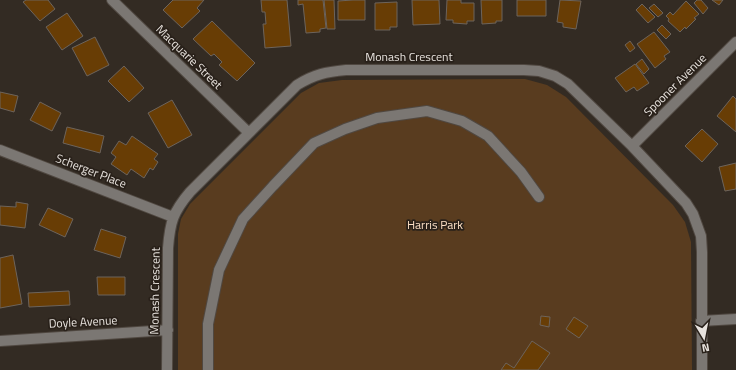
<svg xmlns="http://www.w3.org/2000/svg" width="736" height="370" viewBox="0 0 736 370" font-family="'Titillium Web',sans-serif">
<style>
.green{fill:#593c1f}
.building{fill:#683d05;stroke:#6d645c}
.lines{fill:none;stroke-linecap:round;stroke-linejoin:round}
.minor-casing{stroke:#504841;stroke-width:12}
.minor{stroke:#7b7773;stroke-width:10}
.labels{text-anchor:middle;stroke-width:3.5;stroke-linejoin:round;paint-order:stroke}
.street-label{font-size:12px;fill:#e8e3de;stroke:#29211a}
.park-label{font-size:12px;fill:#fbdec4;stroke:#29211a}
</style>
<rect width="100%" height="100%" fill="#332b23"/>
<path class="green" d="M525 79 547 85 566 97 673 205 685 222 691 242 692 370H178V234L181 219 190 204 301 93 319 83 342 80Z"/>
<path class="building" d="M26 0H48L55 9 40 21 23 2Z
M173 0H204L197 8 200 11 182 28 163 10Z
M261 0H287L291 46 265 48 263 24H266L265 12H262Z
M298 0H323L326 28 320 29V32L306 33 303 4 298 5Z
M324 0H334L335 29H327Z
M353 0H365V20H338V1Z
M412 0H439L440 24 413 25Z
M447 0H461V3H474V21H467V24L453 23V20H446Z
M481 0H502V21H496V23L482 24Z
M517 0H546V16H517Z
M560 0 581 1 576 29 563 27V23L557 22Z
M697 0H701L708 8 703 14 694 3Z
M712 0H723L719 5Z
M686 1 699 14 694 18 696 19 686 29 685 27 680 32 668 21 669 19 666 16 670 12 673 15Z
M397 2V27H390V30H375V3Z
M642 4 655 17 648 23 636 10Z
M654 4 663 13 658 17 649 8Z
M67 13 83 36 62 50 46 27Z
M212 21 255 63 237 81 219 65 222 62 214 54 211 56 193 39Z
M662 25 671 34 666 39 657 30Z
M654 32 670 52 664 56 666 59 655 68 637 44Z
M95 37 109 65 87 76 72 48Z
M630 41 635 48 630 52 625 45Z
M642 59 649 69 644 74 636 64Z
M635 64 649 83 637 91 634 87 626 92 615 78Z
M124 66 144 88 129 102 108 81Z
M0 92 18 96 14 112 0 108Z
M733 96 736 99V132L717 116Z
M172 100 192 135 168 148 148 113Z
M40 102 61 113 52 131 30 120Z
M67 127 104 136 100 153 63 143Z
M702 129 718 144 702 162 685 146Z
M132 136 158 154 154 159 158 162 153 170 150 168 144 178 131 169 127 175 111 164 116 157 111 153 119 141 126 145Z
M736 163V189L725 191 719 167Z
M16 202 28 204 25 228 0 225V206L16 207Z
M48 208 73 219 65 237 39 225Z
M101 229 126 237 120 258 94 250Z
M13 255 22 304 0 308V258Z
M97 277H125V295H98Z
M69 291 70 305 29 307 28 293Z
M541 316 550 317 549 327 540 325Z
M574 317 588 326 579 338 566 329Z
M532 341 550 353 538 370H501L506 363 514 368Z"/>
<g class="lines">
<defs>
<path id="minor" d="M112 0 249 133
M632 146 736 42
M0 150 173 217
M701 321 736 319
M0 341 168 330
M167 370 168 248C170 222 173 212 190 192L297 85C315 74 326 72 346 70H524L539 71 555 76 568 84 632 146 686 203 693 214 701 236 702 252V370
M208 370V324L219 270 243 219 273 186 314 143 345 129 377 118 427 111 462 121 488 136 521 172 539 197"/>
</defs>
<use href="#minor" class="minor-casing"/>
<use href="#minor" class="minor"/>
</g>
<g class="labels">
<g class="street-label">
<text transform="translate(189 57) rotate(44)" y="4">Macquarie Street</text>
<text x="409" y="61">Monash Crescent</text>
<text transform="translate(675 85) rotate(-45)" y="4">Spooner Avenue</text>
<text transform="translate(91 171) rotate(21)" y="4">Scherger Place</text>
<text transform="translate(155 291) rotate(-89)" y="4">Monash Crescent</text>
<text transform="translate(83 322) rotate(-3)" y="4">Doyle Avenue</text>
</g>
<g class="park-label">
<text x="435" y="229">Harris Park</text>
</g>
</g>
<g transform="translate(704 338) rotate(170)" stroke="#29211a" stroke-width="3" paint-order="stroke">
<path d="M0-3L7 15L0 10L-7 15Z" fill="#e8e3de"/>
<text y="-6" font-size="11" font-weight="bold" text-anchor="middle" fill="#e8e3de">N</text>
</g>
</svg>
